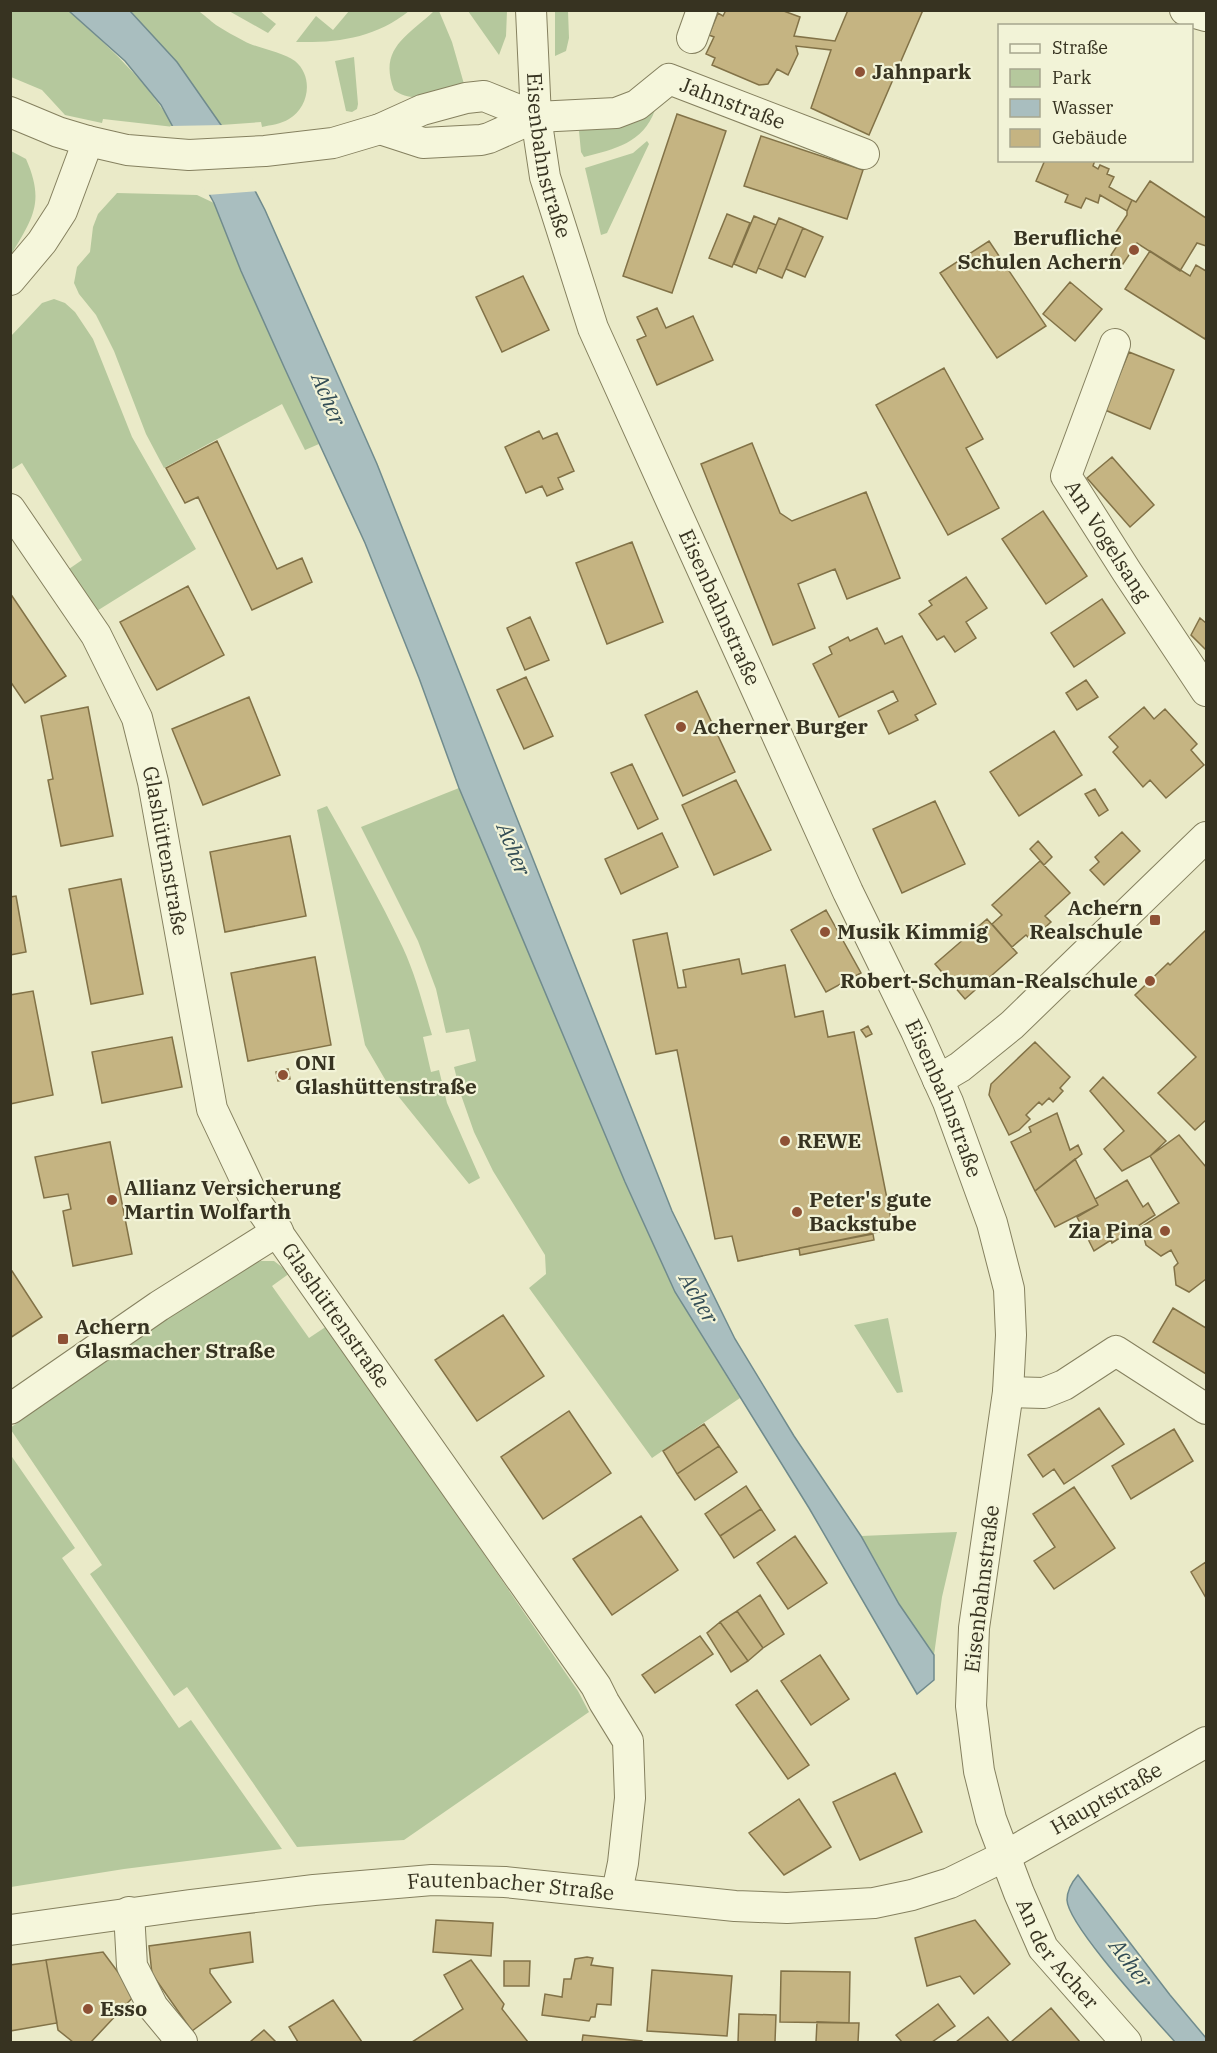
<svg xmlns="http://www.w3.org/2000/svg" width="1217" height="2053" viewBox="0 0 1217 2053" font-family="'IBM Plex Serif',serif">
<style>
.green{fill:#b5c89d}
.water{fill:#a9bebf;stroke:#708b8d;stroke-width:1.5}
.pier{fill:#eaeac8}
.building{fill:#c5b482;stroke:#827247;stroke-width:1.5}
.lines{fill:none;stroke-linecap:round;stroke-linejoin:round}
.minor-casing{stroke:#85805f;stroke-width:32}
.minor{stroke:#f5f6db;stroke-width:30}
.poi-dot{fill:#8e5135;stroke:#f2f3d7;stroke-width:2}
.labels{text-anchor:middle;stroke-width:4.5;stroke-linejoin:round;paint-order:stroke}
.poi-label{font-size:21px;font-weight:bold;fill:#373321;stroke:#f2f3d7;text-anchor:start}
.street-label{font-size:21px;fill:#373321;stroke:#f2f3d7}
.water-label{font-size:22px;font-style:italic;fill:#324c55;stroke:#f2f3d7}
</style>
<rect width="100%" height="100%" fill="#eaeac8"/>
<path class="green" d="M10 11H69C108 46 147 81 174 127L103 119 102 123 65 115 42 90 11 77Z
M130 11C141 11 190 8 198 11 204 14 210 21 216 25 225 31 235 36 244 41 259 49 283 52 295 61 314 77 309 107 289 119 281 124 271 125 262 127L261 122 221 125 177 62Z
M229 11H260L276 24 268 33Z
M349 11H409C375 38 338 43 296 42L316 16 333 30Z
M434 11H439L452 42 464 84C441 91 415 106 394 90 378 48 408 36 434 11Z
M468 11H507L506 36 499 55Z
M555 11H568L569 38 566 51 555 56Z
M354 57 358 104 357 109 352 112 346 111 335 61Z
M655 110C643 143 615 149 584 157L581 152 579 131Z
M647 141 649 144 607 233 601 235 585 168 633 153Z
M11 151 26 159C45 202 33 218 11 255Z
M117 193 197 195 214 203 241 271 319 444 305 450 282 404 164 468 146 434 114 351 96 315 79 294 74 283 77 267 90 252 93 227 98 214Z
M54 299 65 303 75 312 93 339 132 437 196 549 92 614 66 571 82 560 22 463 11 470V336L42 303Z
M459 788 625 1182 675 1292 740 1398 652 1458 529 1288 546 1274 545 1255 493 1171 474 1132 461 1095 454 1067 476 1061 469 1029 446 1033 436 989 418 941 361 827Z
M327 806C353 852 380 899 403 948 416 976 423 1005 432 1035L423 1037 431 1072 439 1070 447 1103 480 1178 469 1184 386 1081 365 1045 317 810Z
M261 1261H274L290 1273 272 1286 309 1338 327 1326 578 1691 589 1712 404 1840 297 1847 187 1687 174 1696 90 1574 102 1565 11 1430 10 1428 243 1266Z
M888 1318 903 1392 897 1393 854 1325Z
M10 1454 75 1548 62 1558 179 1728 191 1720 282 1849 124 1869 11 1887Z
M957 1532 942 1597 934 1655 899 1604 861 1536Z"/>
<path class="water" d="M69 11H130L177 62 221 125 265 210 377 464 672 1211 735 1339 794 1436 861 1536 899 1604 934 1655V1680L917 1694 809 1508 675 1292 625 1182 459 788 419 678 365 543 285 369 241 271 214 203 161 105 125 61Z
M1078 1875 1170 1995 1206 2038V2042H1175C1155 2019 1068 1926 1067 1900 1067 1891 1072 1882 1078 1875Z"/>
<path class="pier" d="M224 125 259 191 207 195 170 126Z"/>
<path class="building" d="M726 10H781L800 17 794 36 835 41 848 10H923L869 135 811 108 831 50 796 46 798 54 788 75 777 69 768 84 759 85 712 65 715 58 706 54 714 37 709 35 718 13 723 16Z
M677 114 726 131 672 293 623 276Z
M761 136 863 170 847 219 744 186Z
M1045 160H1095L1093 166 1098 169 1100 165 1109 169 1107 174 1114 177 1109 187 1132 200 1127 211 1100 195 1098 203 1086 198 1081 208 1065 202 1068 195 1036 181Z
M1150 181 1206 218V246L1197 243 1180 271 1137 243 1123 264 1111 255 1117 246 1110 241 1127 215V211L1132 200 1136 202Z
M727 214 750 223 732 267 709 258Z
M754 216 776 225 756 273 734 264Z
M779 218 803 228 782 278 758 268Z
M803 228 823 237 805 277 786 269Z
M989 241 1046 326 997 358 940 273Z
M1150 251 1190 276 1196 265 1206 271V336L1205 339 1125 289Z
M523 276 549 330 502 352 476 297Z
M1070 282 1102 309 1075 341 1043 314Z
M657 308 666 328 693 316 713 360 657 385 637 340 646 336 637 317Z
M1129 352 1174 370 1150 429 1105 410Z
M944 368 983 439 966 448 999 508 948 535 876 405Z
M539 431 543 439 557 433 574 471 558 478 563 489 547 496 542 486 526 493 505 447Z
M217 441 277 569 302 558 312 582 252 610 198 497 185 503 166 468Z
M752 443 780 513 792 521 866 492 900 578 847 599 835 569 798 584 815 628 773 645 701 464Z
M1112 457 1154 505 1130 527 1087 478Z
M1043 511 1087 576 1046 604 1002 539Z
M632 542 663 622 607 644 576 563Z
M966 577 987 608 966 622 976 638 955 652 944 636 937 640 919 614 932 605 929 601Z
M188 586 224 655 157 690 120 622Z
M10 593 66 676 25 703 10 681Z
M1102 599 1125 633 1074 667 1051 633Z
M530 617 549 660 525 670 507 628Z
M1200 618 1206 623V650L1191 635Z
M877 628 885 644 902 636 936 704 915 715 918 720 889 734 878 711 898 701 893 691 839 717 813 664 832 654 829 647 848 637 850 641Z
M526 677 553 736 524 749 497 690Z
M1086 680 1098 697 1077 710 1066 693Z
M697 691 735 772 683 796 645 715Z
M249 697 280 775 203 805 172 729Z
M88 707 113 836 61 846 48 780 53 779 41 716Z
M1144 707 1154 719 1165 709 1197 744 1191 750 1204 765 1166 798 1150 780 1143 787 1113 752 1118 747 1109 737Z
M1054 731 1082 775 1019 816 990 772Z
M632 764 658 819 638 829 611 773Z
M736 780 771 850 714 875 682 805Z
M1095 789 1108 810 1099 816 1085 794Z
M935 801 965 864 902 893 873 829Z
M1122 832 1140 851 1104 885 1090 870 1099 862 1095 857Z
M662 833 678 867 621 894 605 859Z
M290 836 306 916 225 932 210 852Z
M1038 841 1052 857 1044 865 1030 849Z
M1040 861 1070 893 1045 916 1051 922 1031 940 1026 935 1012 947 992 924 1002 915 992 905Z
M121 879 143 994 91 1004 69 889Z
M16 896 26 952 10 955V897Z
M826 910 861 973 826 992 791 930Z
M987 919 1017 953 965 999 935 964Z
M1206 930V1120L1195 1130 1158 1093 1196 1057 1135 995 1168 963 1170 965Z
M667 933 678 988 686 987 683 970 739 959 742 974 785 965 795 1017 823 1011 828 1037 854 1032 893 1229 738 1261 732 1236 715 1239 677 1050 656 1054 633 940Z
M315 957 331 1045 248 1061 231 973Z
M33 991 53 1095 10 1104V995Z
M868 1026 872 1034 866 1037 861 1030Z
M172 1037 182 1087 102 1103 92 1052Z
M1035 1042 1070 1077 1060 1088 1063 1091 1053 1102 1049 1098 1042 1105 1039 1102 1026 1115 1030 1119 1019 1130 1009 1135 989 1095 991 1084Z
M288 1069 290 1079 278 1081 276 1072Z
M1103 1077 1166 1141 1150 1156 1122 1171 1104 1149 1124 1131 1090 1091Z
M1057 1113 1070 1150 1078 1145 1082 1154 1035 1191 1011 1142 1031 1132 1029 1127Z
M1179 1135 1206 1167V1279L1189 1292 1176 1285 1174 1267 1178 1263 1171 1250 1161 1256 1146 1245 1141 1227 1179 1203 1150 1156Z
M110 1142 132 1254 73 1266 63 1211 71 1209 68 1194 44 1198 35 1157Z
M1075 1159 1098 1205 1055 1227 1035 1191Z
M1127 1180 1143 1207 1148 1203 1155 1215 1112 1243 1111 1240 1094 1251 1077 1217 1098 1205 1095 1199Z
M873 1234 874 1240 800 1255 799 1248Z
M12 1271 42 1317 10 1338V1272Z
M1173 1308 1206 1328V1374L1153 1342Z
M503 1315 544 1376 477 1421 435 1360Z
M1099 1408 1124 1444 1064 1484 1054 1469 1043 1477 1028 1455Z
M569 1411 611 1473 543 1519 501 1457Z
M704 1424 719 1446 677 1474 663 1451Z
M1174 1429 1193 1461 1131 1499 1112 1466Z
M719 1446 737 1472 695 1500 677 1474Z
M746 1486 761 1509 720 1536 705 1514Z
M1074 1487 1115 1548 1054 1589 1034 1561 1055 1547 1033 1514Z
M761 1509 775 1530 734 1558 720 1536Z
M641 1516 678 1570 612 1615 573 1559Z
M795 1536 827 1583 788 1609 757 1563Z
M1206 1562V1598L1191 1572Z
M760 1595 784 1634 763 1648 737 1611Z
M737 1611 763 1648 748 1661 720 1622Z
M720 1622 748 1661 731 1672 707 1633Z
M700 1636 713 1654 655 1693 642 1675Z
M820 1655 849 1699 811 1725 781 1681Z
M757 1690 809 1765 788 1779 736 1705Z
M895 1773 922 1832 860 1860 833 1802Z
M799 1799 831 1847 784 1875 749 1833Z
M436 1920 493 1923 491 1956 433 1952Z
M975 1920 1010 1964 974 1994 960 1976 927 1986 915 1938Z
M250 1932 253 1962 210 1969V1973L231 2002 192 2031 152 1974 149 1946Z
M103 1952 135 1995 91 2042H73L58 2030 46 1960Z
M587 1957 593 1958 591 1965 613 1968 611 2005 597 2004 595 2017H591L589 2021 542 2015 545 1994 562 1997 564 1979H571L575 1959Z
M46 1960 57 2023 10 2031V1965Z
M471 1960 504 2004 502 2009 528 2042H412L463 2009 444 1975Z
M504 1961H530L529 1986H504Z
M652 1970 732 1976 727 2036 647 2031Z
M781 1971 850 1972 849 2023 780 2022Z
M333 2000 362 2042H298L289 2027Z
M938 2004 955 2026 932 2042H902L896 2035Z
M1051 2008 1080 2042H1011Z
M739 2014 776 2015 775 2042H738Z
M988 2017 1009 2042H956Z
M817 2022 859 2023 858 2042H816Z
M264 2030 276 2042H250Z
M583 2035 642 2041 643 2042H582Z"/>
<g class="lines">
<defs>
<g id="minor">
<path id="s1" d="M531 10 536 117 545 177 593 328 848 892 916 1031 948 1102 992 1223 1009 1289 1011 1335 1008 1392 974 1628 971 1706 979 1771 991 1819 1019 1893 1043 1948 1126 2042"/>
<path d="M1185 10 1206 16"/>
<path d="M692 38 702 10"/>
<path d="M10 112 58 132 88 141 127 150 189 155 265 151 333 143 380 129 422 110 466 98 484 96 536 117"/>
<path id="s2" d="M380 129 423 143 481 140 489 138 536 117 616 113 637 105 669 79 864 154"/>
<path d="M10 280 42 242 62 211 88 141"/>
<path id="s3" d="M1115 344 1066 476 1127 572 1206 691"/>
<path id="s4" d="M10 509 96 635 137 718 153 782 212 1109 256 1202 596 1686 604 1702 628 1741 630 1798 623 1863 617 1892"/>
<path d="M938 1080 960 1067 1012 1025 1206 837"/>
<path d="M1008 1392 1044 1393 1064 1385 1116 1351 1206 1409"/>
<path d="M10 1409 159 1306 278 1231"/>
<path d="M129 1912 132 1966 153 2007 182 2042"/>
<path id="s5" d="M10 1930 190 1905 314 1890 432 1880 505 1882 735 1906 787 1908 874 1903 912 1895 950 1883 1005 1856 1206 1742"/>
</g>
</defs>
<use href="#minor" class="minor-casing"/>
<use href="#minor" class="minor"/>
</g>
<g class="poi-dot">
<circle cx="860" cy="72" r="6"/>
<circle cx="1134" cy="250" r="6"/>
<circle cx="681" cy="727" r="6"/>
<rect x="1149" y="914" width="12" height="12" rx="3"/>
<circle cx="825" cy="932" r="6"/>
<circle cx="1150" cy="981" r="6"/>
<circle cx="283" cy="1075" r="6"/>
<circle cx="785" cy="1141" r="6"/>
<circle cx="112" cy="1200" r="6"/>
<circle cx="797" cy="1212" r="6"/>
<circle cx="1165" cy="1231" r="6"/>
<rect x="57" y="1333" width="12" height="12" rx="3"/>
<circle cx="88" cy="2009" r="6"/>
</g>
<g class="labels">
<g class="poi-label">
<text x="872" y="79">Jahnpark</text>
<text x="1122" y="245" text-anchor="end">Berufliche<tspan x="1122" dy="24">Schulen Achern</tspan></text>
<text x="693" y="734">Acherner Burger</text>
<text x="1143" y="915" text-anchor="end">Achern<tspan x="1143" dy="24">Realschule</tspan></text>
<text x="837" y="939">Musik Kimmig</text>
<text x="1138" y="988" text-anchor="end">Robert-Schuman-Realschule</text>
<text x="295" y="1070">ONI<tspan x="295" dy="24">Glashüttenstraße</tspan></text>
<text x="797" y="1148">REWE</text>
<text x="124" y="1195">Allianz Versicherung<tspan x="124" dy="24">Martin Wolfarth</tspan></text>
<text x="809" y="1207">Peter's gute<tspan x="809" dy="24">Backstube</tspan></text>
<text x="1153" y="1238" text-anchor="end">Zia Pina</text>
<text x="75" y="1334">Achern<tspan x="75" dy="24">Glasmacher Straße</tspan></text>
<text x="100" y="2016">Esso</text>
</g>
<g class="street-label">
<text dy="7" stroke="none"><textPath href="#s2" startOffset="375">Jahnstraße</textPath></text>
<text dy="7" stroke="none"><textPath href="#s1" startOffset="147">Eisenbahnstraße</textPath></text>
<text dy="7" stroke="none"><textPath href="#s3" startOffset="218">Am Vogelsang</textPath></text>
<text dy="7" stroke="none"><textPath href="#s1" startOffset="633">Eisenbahnstraße</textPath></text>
<text dy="7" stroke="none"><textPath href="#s4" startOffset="381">Glashüttenstraße</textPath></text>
<text dy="7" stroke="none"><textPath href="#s1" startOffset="1173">Eisenbahnstraße</textPath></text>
<text dy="7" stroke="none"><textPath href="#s4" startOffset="885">Glashüttenstraße</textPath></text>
<text transform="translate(982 1589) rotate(-83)" y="7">Eisenbahnstraße</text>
<text dy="7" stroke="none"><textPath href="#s5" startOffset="1125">Hauptstraße</textPath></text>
<text dy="7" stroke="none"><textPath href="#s5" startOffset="504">Fautenbacher Straße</textPath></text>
<text dy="7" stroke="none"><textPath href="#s1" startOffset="2061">An der Acher</textPath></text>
</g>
<g class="water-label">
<text transform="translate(329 399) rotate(67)" y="8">Acher</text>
<text transform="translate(514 849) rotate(68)" y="8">Acher</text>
<text transform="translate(699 1298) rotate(60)" y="8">Acher</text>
<text transform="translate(1131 1963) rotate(53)" y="8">Acher</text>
</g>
</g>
<rect width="1217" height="2053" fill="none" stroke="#373321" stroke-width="24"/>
<rect x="998" y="24" width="195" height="138" fill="#f2f3d7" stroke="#a7a68e" stroke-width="1.5"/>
<rect x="1010" y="44" width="30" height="9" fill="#f5f6db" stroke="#a7a68e" stroke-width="1.5"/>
<text x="1052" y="54" font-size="18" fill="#373321">Straße</text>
<rect x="1010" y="69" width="30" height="18" fill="#b5c89d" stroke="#a7a68e" stroke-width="1.5"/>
<text x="1052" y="84" font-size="18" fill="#373321">Park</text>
<rect x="1010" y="99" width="30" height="18" fill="#a9bebf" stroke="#a7a68e" stroke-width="1.5"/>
<text x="1052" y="114" font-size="18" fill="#373321">Wasser</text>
<rect x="1010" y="129" width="30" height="18" fill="#c5b482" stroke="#a7a68e" stroke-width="1.5"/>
<text x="1052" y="144" font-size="18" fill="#373321">Gebäude</text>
</svg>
